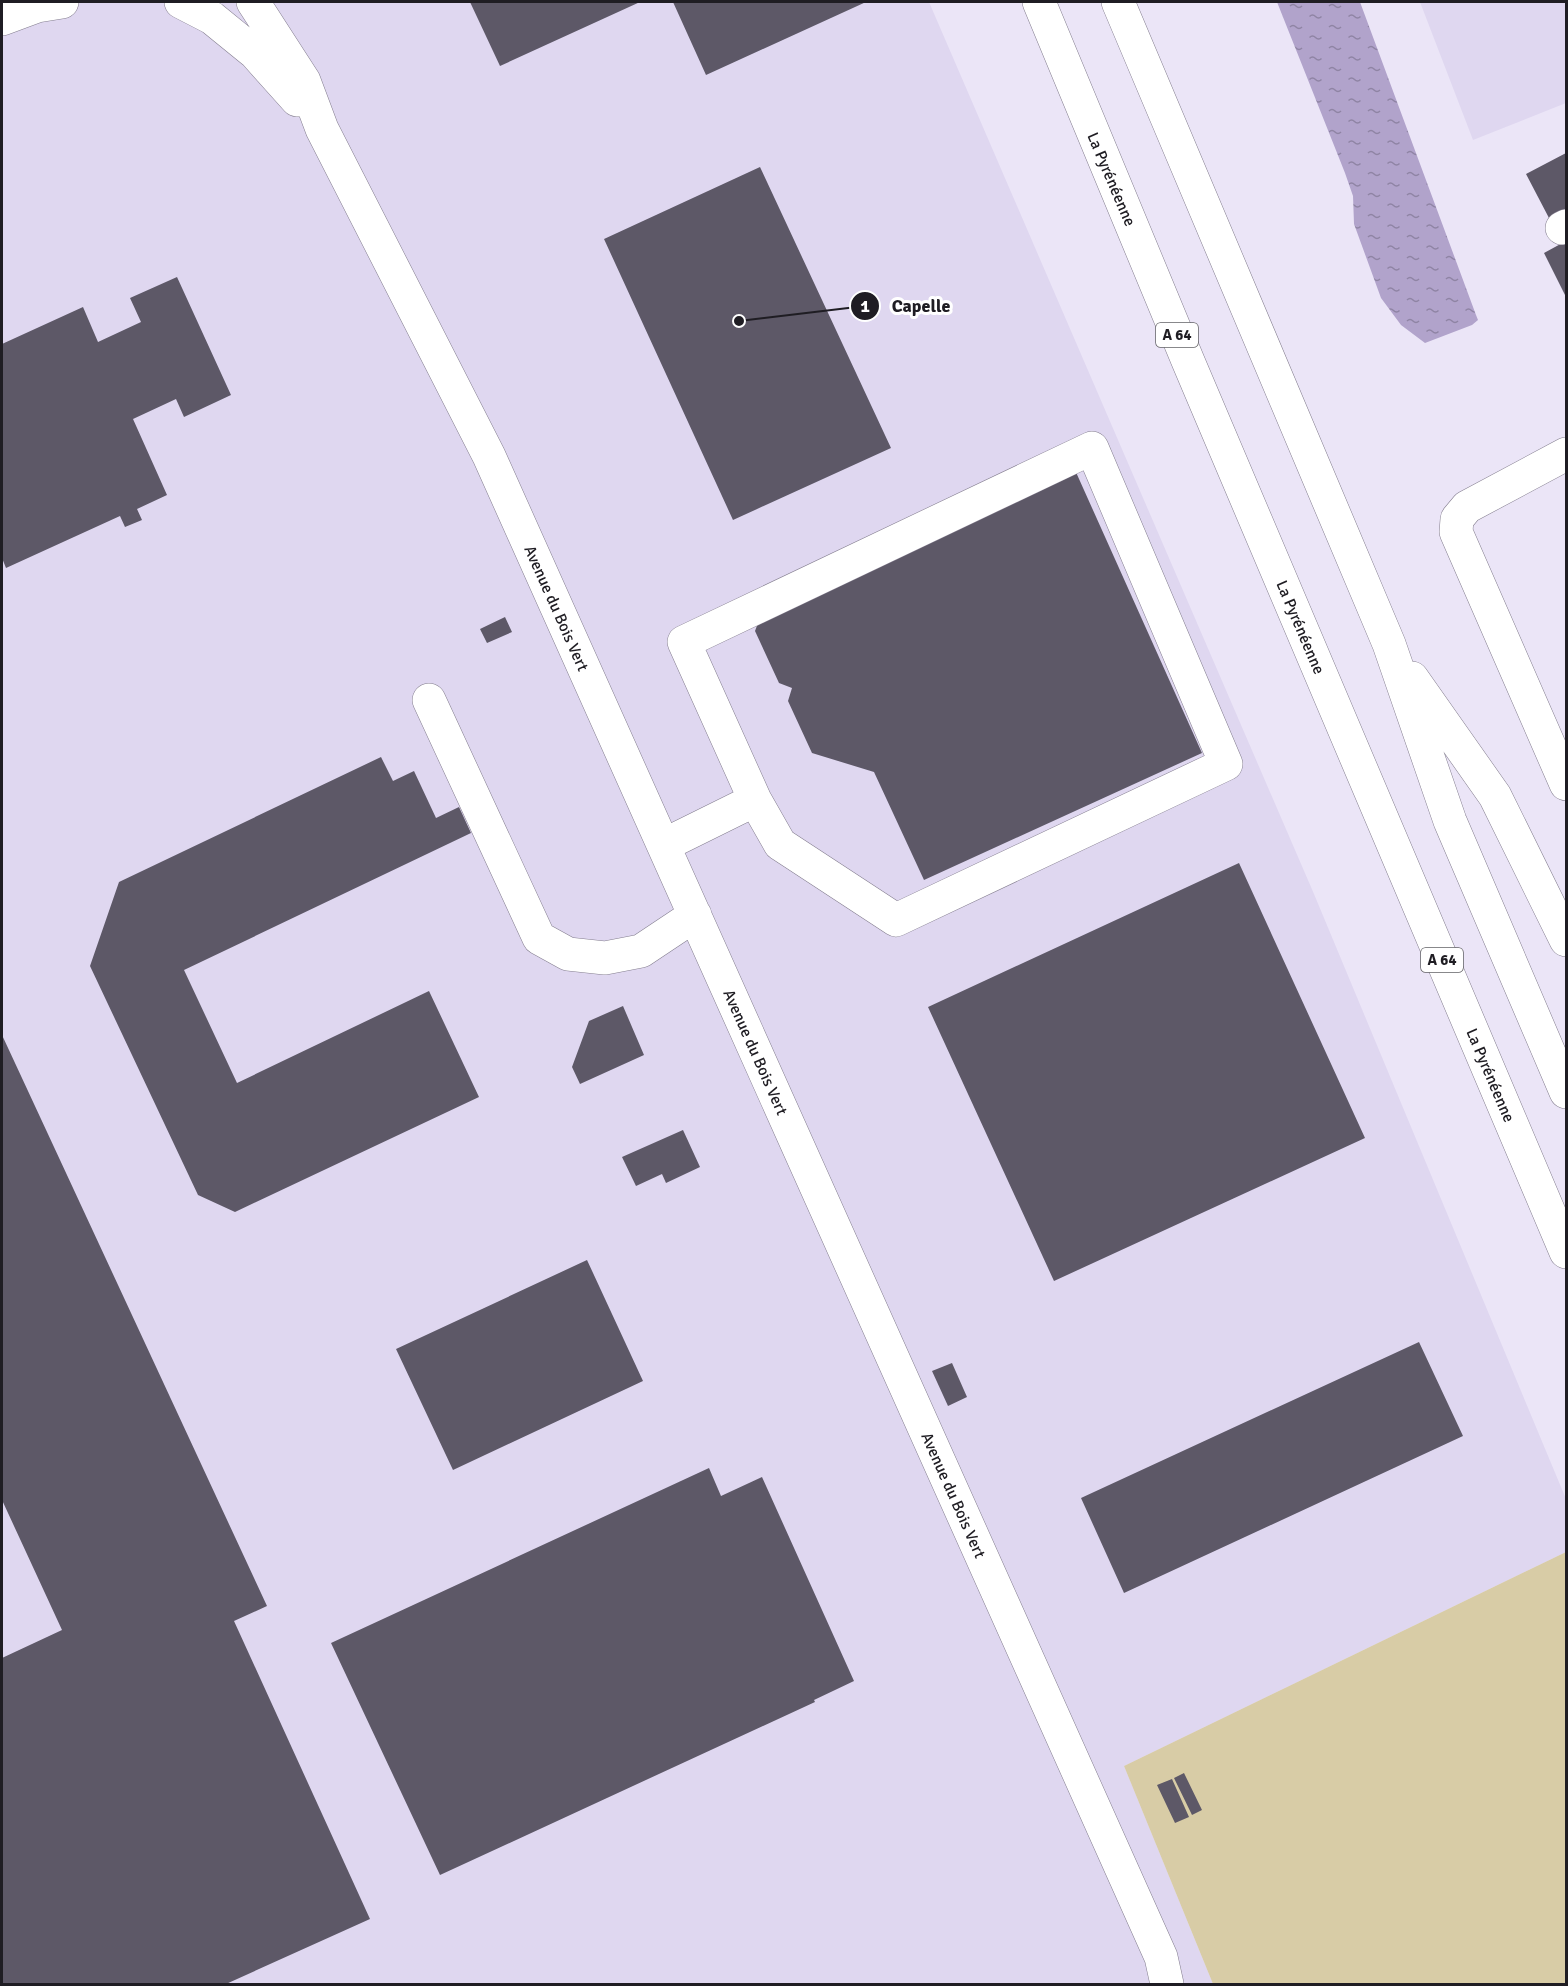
<svg xmlns="http://www.w3.org/2000/svg" width="1568" height="1986" viewBox="0 0 1568 1986" font-family="Signika,sans-serif">
<style>
.built{fill:#dfd7f0}
.grass{fill:#d8cca6}
.water{fill:url(#water-ripples)}
.building{fill:#5d5867}
.lines{fill:none;stroke-linecap:round;stroke-linejoin:round}
.minor-casing{stroke:#847e8f;stroke-width:34}
.highway-casing{stroke:#847e8f;stroke-width:34}
.minor{stroke:#fff;stroke-width:33}
.highway{stroke:#fff;stroke-width:33}
.labels{text-anchor:middle;stroke-width:6;stroke-linejoin:round;paint-order:stroke}
.shield{fill:#fff;stroke:#626165;stroke-width:1.5}
.shield-label{font-size:15px;font-weight:bold;fill:#1f1d23}
.street-label{font-size:16px;fill:#1f1d23;stroke:#fff}
.leader{fill:none;stroke:#1f1d23;stroke-width:2}
.callout-dot{fill:#1f1d23;stroke:#fff;stroke-width:2}
.mark-label{font-size:18px;text-anchor:middle;font-weight:bold;fill:#fff}
.callout-label{font-size:18px;text-anchor:middle;font-weight:bold;fill:#1f1d23;stroke:#fff;stroke-width:6;stroke-linejoin:round;paint-order:stroke}
</style>
<defs>
<pattern id="water-ripples" width="26" height="14" patternUnits="userSpaceOnUse" patternTransform="scale(1.5)"><rect width="26" height="14" fill="#b1a3cb"/><path d="M2 4q2-2 4 0t4 0M15 11q2-2 4 0t4 0" fill="none" stroke="#8f84a4"/></pattern>
</defs>
<rect width="100%" height="100%" fill="#ebe5f7"/>
<path class="built" d="M2 2H929L1314 894 1566 1499V1552L1124 1766 1213 1984H2Z
M1420 2H1566V103L1473 140Z"/>
<path class="grass" d="M1566 1552V1984H1213L1124 1766Z"/>
<path class="water" d="M1277 2H1360L1476 315 1478 320 1472 325 1425 343 1401 325 1381 298 1354 224 1353 196 1345 173Z"/>
<path class="building" d="M470 2H640L500 66Z
M673 2H866L706 75Z
M1566 153V209L1549 218 1526 174Z
M760 167 891 448 733 520 604 239Z
M1566 241V297L1544 253Z
M177 277 231 395 184 417 176 399 133 419 167 495 137 509 142 520 125 527 120 516 6 568 2 558V344L83 307 98 342 141 322 130 298Z
M1075 470 1202 753 924 880 874 772 812 753 788 701 792 688 779 683 755 631 761 615Z
M505 617 512 632 487 643 480 629Z
M381 757 393 781 414 771 436 818 459 807 471 833 184 970 237 1083 429 991 479 1097 235 1212 198 1195 90 966 119 882Z
M1239 863 1365 1138 1054 1281 928 1007Z
M623 1006 644 1055 580 1084 572 1067 589 1021Z
M2 1035 267 1606 234 1621 370 1919 226 1984H2V1658L62 1630 2 1500Z
M683 1130 700 1167 666 1183 662 1174 636 1186 622 1157Z
M587 1260 643 1381 453 1470 396 1349Z
M1419 1342 1463 1436 1124 1593 1081 1498Z
M952 1363 967 1397 948 1406 932 1371Z
M709 1468 721 1496 762 1477 854 1681 814 1700 815 1702 440 1875 331 1643Z
M1184 1773 1202 1810 1192 1815 1174 1778Z
M1172 1779 1189 1817 1175 1823 1157 1785Z"/>
<g class="lines">
<defs>
<path id="minor" d="M181 2 212 18 255 53 297 100
M253 2 304 81 322 129 489 456 1161 1957 1167 1984
M2 19 37 6 62 2
M1562 228 1566 226
M1092 448 1226 764 896 920 780 844 755 800 684 642Z
M1566 454 1467 507 1457 519 1456 532 1566 784
M429 700 539 938 568 954 605 958 641 951 695 915
M664 845 755 800"/>
<path id="highway" d="M1039 2 1188 361 1566 1252
M1118 2 1389 644 1450 821 1566 1092
M1412 678 1495 796 1566 940"/>
</defs>
<use href="#minor" class="minor-casing"/>
<use href="#highway" class="highway-casing"/>
<use href="#minor" class="minor"/>
<use href="#highway" class="highway"/>
</g>
<g class="labels">
<g class="shield">
<rect x="1156" y="323" width="42" height="24" rx="4.5"/>
<rect x="1421" y="948" width="42" height="24" rx="4.5"/>
</g>
<g class="shield-label">
<text x="1177" y="340">A 64</text>
<text x="1442" y="965">A 64</text>
</g>
<g class="street-label">
<text transform="translate(1112 179) rotate(67)" y="6">La Pyrénéenne</text>
<text transform="translate(557 608) rotate(66)" y="6">Avenue du Bois Vert</text>
<text transform="translate(1301 627) rotate(67)" y="6">La Pyrénéenne</text>
<text transform="translate(756 1052) rotate(66)" y="6">Avenue du Bois Vert</text>
<text transform="translate(1491 1075) rotate(67)" y="6">La Pyrénéenne</text>
<text transform="translate(954 1495) rotate(66)" y="6">Avenue du Bois Vert</text>
</g>
</g>
<path class="leader" d="M739 321L865 306"/>
<g class="callout-dot">
<circle cx="739" cy="321" r="6"/>
<circle cx="865" cy="306" r="15"/>
</g>
<g class="mark-label">
<text x="865" y="312">1</text>
</g>
<g class="callout-label">
<text x="921" y="312">Capelle</text>
</g>
<rect width="1568" height="1986" fill="none" stroke="#1f1d23" stroke-width="6"/>
</svg>
